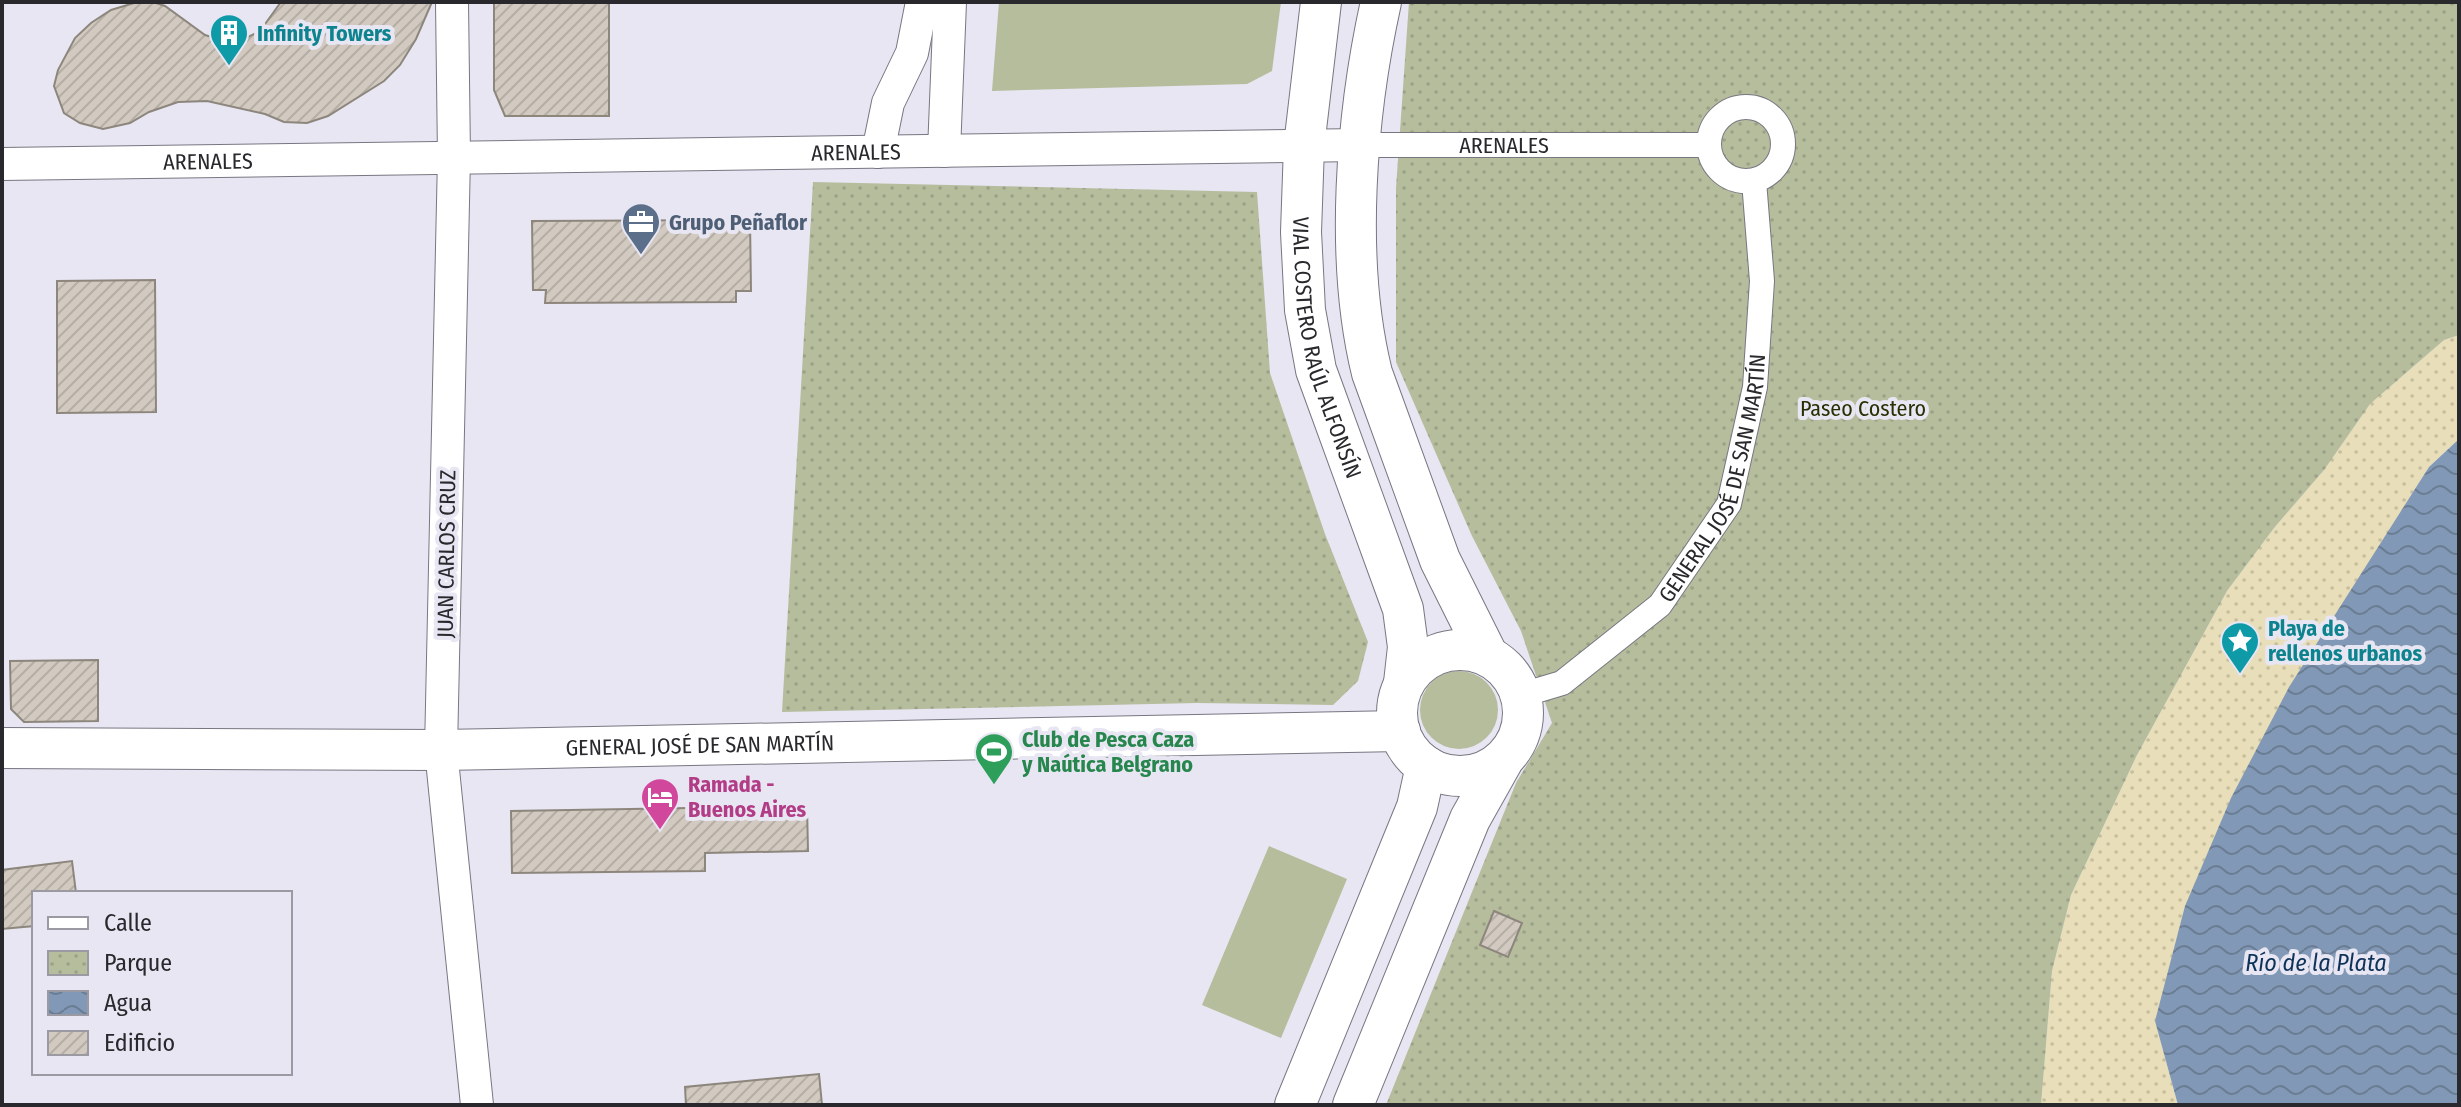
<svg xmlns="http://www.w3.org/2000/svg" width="2461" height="1107" viewBox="0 0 2461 1107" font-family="'Fira Sans Condensed',sans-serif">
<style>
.green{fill:#b5bd9d}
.sand{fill:url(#sand-dots)}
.park{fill:url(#park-dots)}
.water{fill:url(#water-waves)}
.building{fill:url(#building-hatch);stroke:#8d867d;stroke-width:2}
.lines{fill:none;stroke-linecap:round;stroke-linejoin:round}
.pedestrian-casing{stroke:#777782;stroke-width:26}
.minor-casing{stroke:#777782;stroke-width:34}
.tertiary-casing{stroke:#777782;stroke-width:42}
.pedestrian{stroke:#fff;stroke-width:24}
.minor{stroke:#fff;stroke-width:32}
.tertiary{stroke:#fff;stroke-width:40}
.labels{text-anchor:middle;stroke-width:8;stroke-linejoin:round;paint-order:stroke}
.culture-label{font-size:22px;font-weight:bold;fill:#0d838f;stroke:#e7e6f2;text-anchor:start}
.street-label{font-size:22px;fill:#29292d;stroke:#e7e6f2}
.service-label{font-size:22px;font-weight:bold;fill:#4e5e75;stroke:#e7e6f2;text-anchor:start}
.park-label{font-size:22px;fill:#282f02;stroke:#e7e6f2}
.leisure-label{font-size:22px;font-weight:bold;fill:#27864d;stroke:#e7e6f2;text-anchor:start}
.hotel-label{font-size:22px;font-weight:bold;fill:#b23c85;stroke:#e7e6f2;text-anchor:start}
.water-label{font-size:24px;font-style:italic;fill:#0f3259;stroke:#e7e6f2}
</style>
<defs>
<pattern id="sand-dots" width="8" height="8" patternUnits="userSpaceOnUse" patternTransform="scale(2)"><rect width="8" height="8" fill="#e8deb9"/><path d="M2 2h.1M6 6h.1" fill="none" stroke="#c7be9f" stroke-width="1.8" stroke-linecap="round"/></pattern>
<pattern id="park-dots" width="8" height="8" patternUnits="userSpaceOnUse" patternTransform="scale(2)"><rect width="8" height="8" fill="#b5bd9d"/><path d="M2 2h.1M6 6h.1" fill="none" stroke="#9ca288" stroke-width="1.8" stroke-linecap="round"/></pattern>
<pattern id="water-waves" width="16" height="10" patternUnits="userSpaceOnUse" patternTransform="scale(2)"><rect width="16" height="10" fill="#8199b6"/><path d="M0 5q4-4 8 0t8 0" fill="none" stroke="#6a7d94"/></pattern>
<pattern id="building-hatch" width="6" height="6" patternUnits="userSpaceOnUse" patternTransform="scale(2)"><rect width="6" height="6" fill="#d2cac0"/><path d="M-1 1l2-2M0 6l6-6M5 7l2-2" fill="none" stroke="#b4aea5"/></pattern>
</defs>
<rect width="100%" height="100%" fill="#e7e6f2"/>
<path class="green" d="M999 2H1281L1272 71 1247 84 992 91Z
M1420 710a39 39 0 1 1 78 0a39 39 0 1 1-78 0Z
M1269 846 1347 879 1281 1038 1202 1005Z"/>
<path class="sand" d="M2459 335V439L2429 467 2363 572 2155 1021 2178 1105H2041L2052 971 2071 895 2137 755 2227 591 2274 528 2324 470 2370 404 2444 340Z"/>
<path class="park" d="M1409 2H2459V335L2444 340 2370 404 2324 470 2274 528 2227 591 2137 755 2071 895 2052 971 2041 1105H1386L1516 783 1552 723 1521 631 1472 536 1396 362V188Z
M813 182 1257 192 1270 373 1325 534 1368 642 1358 681 1333 705 1197 703 782 712Z"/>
<path class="water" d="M2459 439V1105H2178L2155 1021 2185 906 2231 798 2289 687 2429 467Z"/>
<path class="building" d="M153 2 165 6 205 35 228 42 244 39 260 31 281 2H432L416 39 400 65 384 81 328 116 307 123 284 122 265 114 207 101 178 102 149 112 130 123 103 129 80 123 64 113 54 86 58 70 75 38 91 23 111 10 134 3Z
M494 2H609V116H505L494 90Z
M750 220 751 291H736V302L545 303 546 290H533L532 221Z
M155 280 156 412 57 413V281Z
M98 660V721L24 722 11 709 10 661Z
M807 806 808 851 705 853V871L512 873 511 811Z
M72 861 76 893H34V926L2 929V870Z
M1494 911 1522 923 1508 957 1480 945Z
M819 1074 822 1105H686L685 1087Z"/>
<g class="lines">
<defs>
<g id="pedestrian">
<circle cx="1746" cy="144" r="37"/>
<path id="s1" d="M1360 145H1709"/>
<path id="s2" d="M1522 695 1562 683 1660 605 1729 504 1755 387 1762 281 1754 181"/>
</g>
<g id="minor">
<path d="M452 2 454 157 441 750 477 1105"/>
<path d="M944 151 950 2"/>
<path d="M878 152 888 103 912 53 922 2"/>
<path id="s3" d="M2 164 1360 145"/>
</g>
<g id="tertiary">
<path id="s4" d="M1321 2 1304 146 1301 232 1305 310 1316 370 1403 609 1408 647 1404 683"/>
<path d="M1381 2C1356 115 1344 260 1372 373L1440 560 1488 656"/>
<circle cx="1460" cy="713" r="63"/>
<path id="s5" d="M2 748 441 750 1400 731"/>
<path d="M1295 1105 1417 807 1426 766"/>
<path d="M1353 1105 1470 819 1502 762"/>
</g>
</defs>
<use href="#pedestrian" class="pedestrian-casing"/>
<use href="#minor" class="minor-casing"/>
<use href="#tertiary" class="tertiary-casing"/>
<use href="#pedestrian" class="pedestrian"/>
<use href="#minor" class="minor"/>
<use href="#tertiary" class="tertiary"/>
</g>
<defs>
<symbol id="building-pin" viewBox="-11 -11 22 30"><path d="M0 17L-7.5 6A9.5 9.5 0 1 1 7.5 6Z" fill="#0f9aa8" stroke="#e7e6f2"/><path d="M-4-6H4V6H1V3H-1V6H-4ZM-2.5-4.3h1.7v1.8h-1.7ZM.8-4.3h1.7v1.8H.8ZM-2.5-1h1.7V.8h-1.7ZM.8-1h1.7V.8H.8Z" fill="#fff"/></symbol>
<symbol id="office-pin" viewBox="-11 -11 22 30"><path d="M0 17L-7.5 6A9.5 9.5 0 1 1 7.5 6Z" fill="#5c6f8a" stroke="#e7e6f2"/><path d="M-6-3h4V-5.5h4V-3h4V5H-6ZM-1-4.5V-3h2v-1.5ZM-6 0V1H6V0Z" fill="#fff"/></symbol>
<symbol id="sight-pin" viewBox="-11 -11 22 30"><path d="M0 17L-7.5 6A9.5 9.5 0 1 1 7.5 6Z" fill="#0f9aa8" stroke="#e7e6f2"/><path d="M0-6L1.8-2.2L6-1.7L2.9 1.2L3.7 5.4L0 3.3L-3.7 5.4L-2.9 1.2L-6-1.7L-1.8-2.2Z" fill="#fff"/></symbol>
<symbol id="stadium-pin" viewBox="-11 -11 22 30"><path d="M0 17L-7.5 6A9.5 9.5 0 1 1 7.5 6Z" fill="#2e9e5b" stroke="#e7e6f2"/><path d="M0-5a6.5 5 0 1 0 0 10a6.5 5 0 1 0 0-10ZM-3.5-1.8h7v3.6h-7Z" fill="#fff"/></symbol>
<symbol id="hotel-pin" viewBox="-11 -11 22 30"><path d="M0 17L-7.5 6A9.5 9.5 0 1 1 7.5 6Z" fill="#d1479c" stroke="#e7e6f2"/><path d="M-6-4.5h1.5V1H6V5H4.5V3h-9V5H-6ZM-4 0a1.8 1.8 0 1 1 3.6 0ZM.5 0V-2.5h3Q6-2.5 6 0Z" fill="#fff"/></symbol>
</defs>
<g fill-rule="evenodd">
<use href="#building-pin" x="207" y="11" width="44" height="60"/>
<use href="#office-pin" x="619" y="200" width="44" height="60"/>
<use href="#sight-pin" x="2218" y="619" width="44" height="60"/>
<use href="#stadium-pin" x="972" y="730" width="44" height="60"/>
<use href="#hotel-pin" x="638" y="775" width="44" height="60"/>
</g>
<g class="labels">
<g class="culture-label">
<text x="257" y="41">Infinity Towers</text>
<text x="2268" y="636">Playa de<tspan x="2268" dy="25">rellenos urbanos</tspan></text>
</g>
<g class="street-label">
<text dy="8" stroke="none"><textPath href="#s1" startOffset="144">ARENALES</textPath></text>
<text dy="8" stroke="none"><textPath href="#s3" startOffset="854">ARENALES</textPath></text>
<text dy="8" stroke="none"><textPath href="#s3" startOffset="206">ARENALES</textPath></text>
<text dy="8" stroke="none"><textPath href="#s4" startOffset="350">VIAL COSTERO RAÚL ALFONSÍN</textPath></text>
<text dy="8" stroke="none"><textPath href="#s2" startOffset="308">GENERAL JOSÉ DE SAN MARTÍN</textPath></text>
<text transform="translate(446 554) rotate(-89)" y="8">JUAN CARLOS CRUZ</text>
<text dy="8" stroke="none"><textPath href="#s5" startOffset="698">GENERAL JOSÉ DE SAN MARTÍN</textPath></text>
</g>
<g class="service-label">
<text x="669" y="230">Grupo Peñaflor</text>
</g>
<g class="park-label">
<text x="1863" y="416">Paseo Costero</text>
</g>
<g class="leisure-label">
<text x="1022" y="747">Club de Pesca Caza<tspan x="1022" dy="25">y Naútica Belgrano</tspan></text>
</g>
<g class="hotel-label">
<text x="688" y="792">Ramada -<tspan x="688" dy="25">Buenos Aires</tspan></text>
</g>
<g class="water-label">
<text x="2316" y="971">Río de la Plata</text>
</g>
</g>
<rect width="2461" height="1107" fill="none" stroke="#29292d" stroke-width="8"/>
<rect x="32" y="891" width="260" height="184" fill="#e7e6f2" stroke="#9b9aa3" stroke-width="2"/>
<rect x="48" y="917" width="40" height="12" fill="#ffffff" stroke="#9b9aa3" stroke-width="2"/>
<text x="104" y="931" font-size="24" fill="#29292d">Calle</text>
<rect x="48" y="951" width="40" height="24" fill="url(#park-dots)" stroke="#9b9aa3" stroke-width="2"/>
<text x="104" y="971" font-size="24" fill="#29292d">Parque</text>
<rect x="48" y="991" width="40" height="24" fill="url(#water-waves)" stroke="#9b9aa3" stroke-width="2"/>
<text x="104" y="1011" font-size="24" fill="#29292d">Agua</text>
<rect x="48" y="1031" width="40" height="24" fill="url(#building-hatch)" stroke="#9b9aa3" stroke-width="2"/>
<text x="104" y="1051" font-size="24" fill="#29292d">Edificio</text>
</svg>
